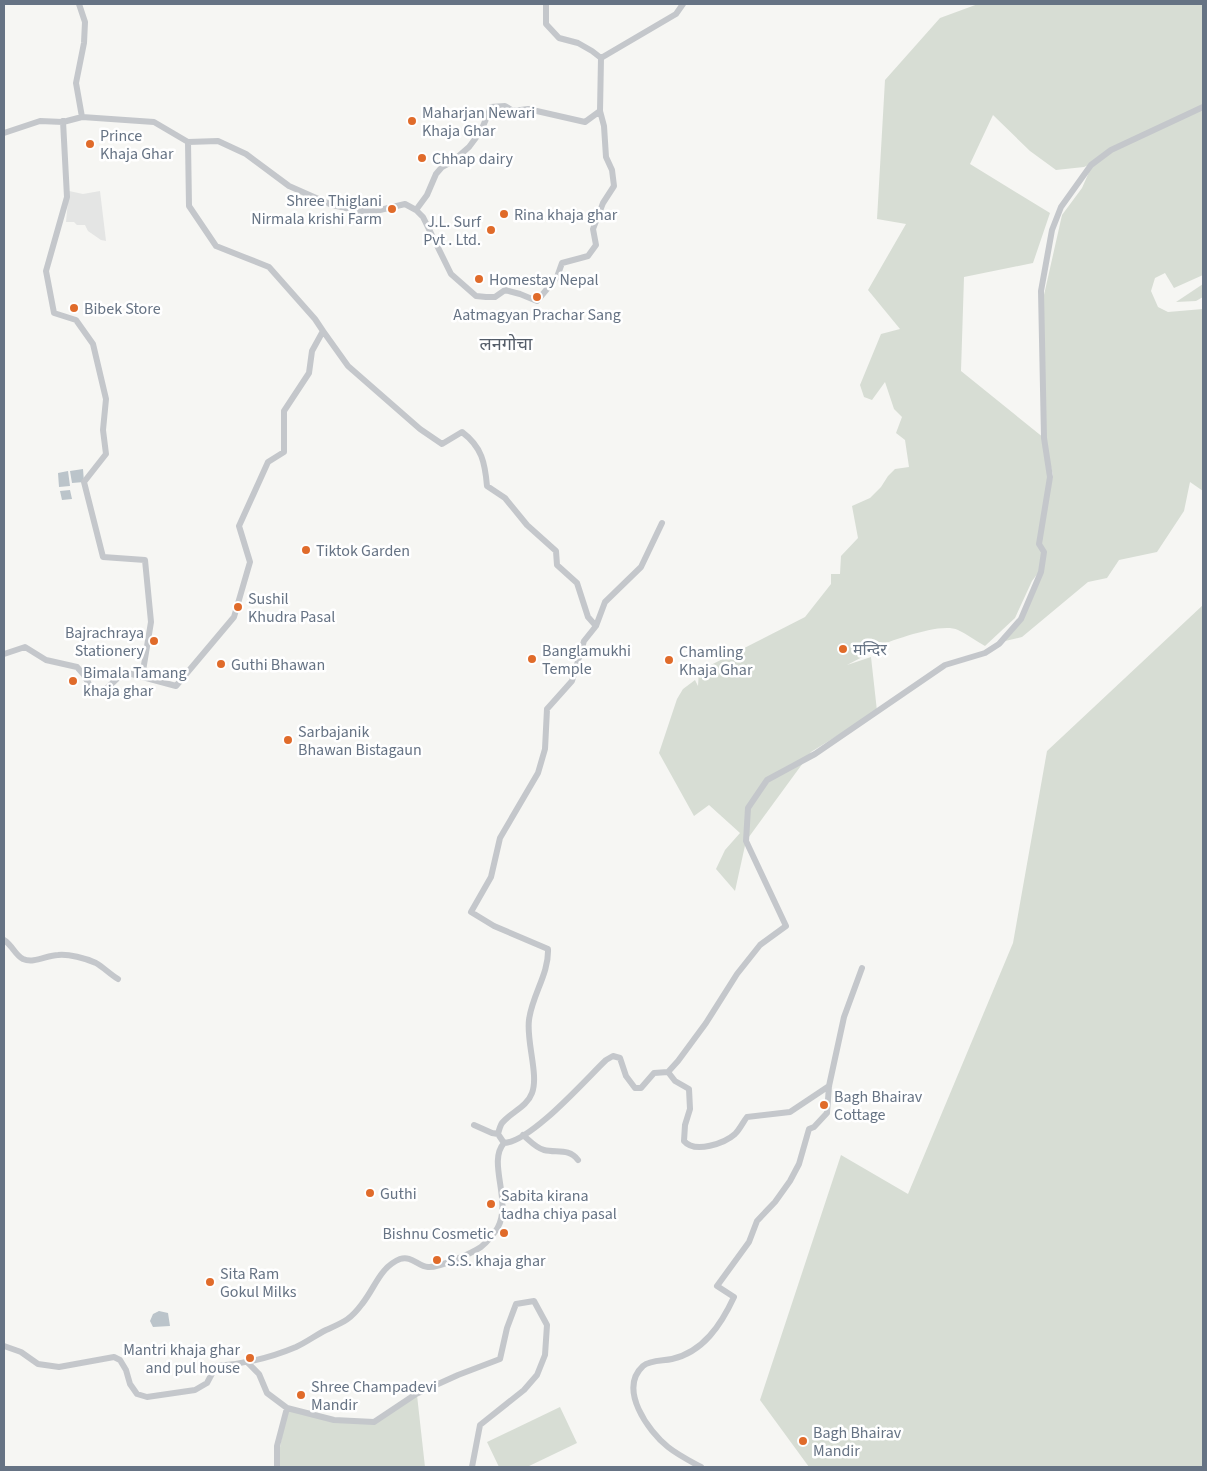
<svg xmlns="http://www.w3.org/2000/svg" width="1207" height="1471" viewBox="0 0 1207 1471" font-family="'Source Sans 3','Noto Sans Devanagari',sans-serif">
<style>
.built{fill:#e4e5e4}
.green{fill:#d7ddd4;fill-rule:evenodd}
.water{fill:#bbc4ca}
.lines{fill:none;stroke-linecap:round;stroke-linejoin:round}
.street{stroke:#c4c7cb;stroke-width:6}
.poi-dot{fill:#e06b2a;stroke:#fff;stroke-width:2}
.labels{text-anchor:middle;stroke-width:5;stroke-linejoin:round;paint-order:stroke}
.poi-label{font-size:16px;fill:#667384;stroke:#fff;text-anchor:start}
.neighbourhood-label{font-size:18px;fill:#545d69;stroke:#fff}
</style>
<rect width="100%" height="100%" fill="#f6f6f3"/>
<path class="built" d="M69 191 83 194 100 191 106 241 101 240 88 231 85 225H77L74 222H66Z"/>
<path class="green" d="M978 4H1203V275L1174 288 1165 273 1155 278 1151 291 1158 307 1168 312 1203 309V491L1190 482 1184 511 1157 552 1119 560 1107 578 1088 582 1022 637 1005 641 1022 621 1041 569 1032 581 1015 618 985 646C976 641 967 634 958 630 940 622 893 641 874 647L870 653 847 665 871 657 877 711 811 752 746 841 735 891 716 869 725 850 740 833 709 805 694 816 659 753 677 699 683 689 695 680 698 686 699 671 805 617 831 584V574H840L841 556 858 538 852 506 870 498 881 487 888 476 895 469 909 467 905 440 896 433 902 417 894 409 885 382 872 400 864 397 860 385 881 334 900 329 868 290 906 224 877 219 885 80 940 18ZM993 115 1030 151 1056 170 1084 167 1093 163 1082 188 1062 215 1044 295V438L961 371 964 277 1033 263 1050 213 970 164ZM1046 447 1053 475 1043 524 1050 477Z
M1203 284V297L1196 301 1176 302Z
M1203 605V1467H809L760 1400 841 1155 908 1194 1013 943 1047 751Z
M417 1395 425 1467H280V1447L287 1408 334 1420 373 1424Z
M560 1407 577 1443 527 1467H499L487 1442Z"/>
<path class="water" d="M83 469 84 482 72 483 70 471Z
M68 471 70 486 59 487 58 473Z
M70 490 72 499 62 500 60 491Z
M159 1311 168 1313 170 1326 153 1327 150 1321 153 1314Z"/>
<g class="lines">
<path class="street" d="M79 4 85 22 84 43 76 83 82 117 154 122 188 142 218 141 246 154 289 186 332 205 360 211 380 210 405 204 416 210 423 217 451 274 476 296 486 297H495L505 290 520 294 537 301 557 277 562 263 588 256 596 245 593 229 603 203 614 186 612 170 606 157 604 126 600 111 601 58 592 51 578 43 559 38 546 24V4
M601 58 676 14 683 4
M63 121 67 197 46 271 54 313 76 320 93 344 106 399 103 430 106 454 84 482 103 557 145 560 151 622 142 677
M4 133 40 121 63 122 82 117
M416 210 427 195 436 174 442 167 453 161 469 147 481 131 491 107 505 106 513 111 528 109 585 122 600 111
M323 331 348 366 420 429 442 444 462 432C482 447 485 463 487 486L505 498 527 525 556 551 557 565 577 583 588 617 596 626 584 641 572 681 547 709 545 749 538 773 500 838 491 877 471 912 494 926 548 949C549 974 532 995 529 1020 526 1041 539 1075 532 1093 527 1107 511 1112 502 1123 500 1126 499 1130 498 1134L504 1143
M596 626 605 602 641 567 662 523
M4 654 25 647 46 660 77 667 84 675 95 695 104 691 124 672 176 686 234 617 250 562 239 526 268 462 284 452V411L309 373 312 351 323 331 315 319 269 267 216 246 189 206 188 142
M4 940C13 946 15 955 23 959 34 964 47 955 58 955 69 954 85 958 96 963 103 967 111 975 118 979
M668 1072 675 1081 689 1089 690 1109 685 1125 684 1141C695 1154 725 1143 735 1134 740 1129 743 1122 747 1117L790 1112 829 1086
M474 1125 492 1133 498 1134
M523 1135C529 1140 536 1148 544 1150 557 1153 569 1148 578 1160
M4 1346 21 1352 38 1364 59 1367 114 1357 120 1360 126 1370 130 1384 137 1394 147 1397 195 1390 207 1383 216 1366C244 1364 270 1358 296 1347 307 1342 316 1335 326 1330 344 1322 350 1320 362 1304 375 1288 380 1267 400 1259 411 1255 418 1266 428 1267 439 1268 472 1253 481 1247 486 1243 495 1233 498 1227 512 1200 487 1162 504 1143 531 1142 586 1079 606 1060L613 1056 620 1058 626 1076 635 1088H641L654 1073 668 1072 678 1061 706 1023 737 974 760 945 786 926 746 841 748 808 767 780 815 754 945 665 985 653 999 644 1021 619 1041 572 1044 552 1039 544 1050 477 1044 438 1041 291 1052 230 1061 207 1091 165 1111 150 1203 107
M248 1363 259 1374 267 1393 287 1408 334 1420 374 1422 416 1394 458 1375 500 1359 507 1328 516 1304 534 1301 547 1325 545 1355 537 1375 524 1390 480 1425 472 1467
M277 1467V1446L287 1408
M701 1467C690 1461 678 1455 668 1447 648 1431 618 1389 643 1366 650 1360 663 1361 672 1359 703 1352 721 1325 734 1297L717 1286 749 1242 757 1221 775 1202 790 1181 799 1164 809 1129 814 1127 827 1113 829 1086 844 1017 862 968"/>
</g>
<g class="poi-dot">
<circle cx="412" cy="121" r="5"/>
<circle cx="90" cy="144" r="5"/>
<circle cx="422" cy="158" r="5"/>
<circle cx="392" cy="209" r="5"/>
<circle cx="504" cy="214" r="5"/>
<circle cx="491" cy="230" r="5"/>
<circle cx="479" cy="279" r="5"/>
<circle cx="537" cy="297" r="5"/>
<circle cx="74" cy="308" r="5"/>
<circle cx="306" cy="550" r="5"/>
<circle cx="238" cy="607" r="5"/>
<circle cx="154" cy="641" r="5"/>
<circle cx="843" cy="649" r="5"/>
<circle cx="532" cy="659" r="5"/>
<circle cx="669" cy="660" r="5"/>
<circle cx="221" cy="664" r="5"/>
<circle cx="73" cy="681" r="5"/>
<circle cx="288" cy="740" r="5"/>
<circle cx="824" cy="1105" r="5"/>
<circle cx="370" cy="1193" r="5"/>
<circle cx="491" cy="1204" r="5"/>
<circle cx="504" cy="1233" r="5"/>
<circle cx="437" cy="1260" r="5"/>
<circle cx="210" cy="1282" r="5"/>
<circle cx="250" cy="1358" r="5"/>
<circle cx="301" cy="1395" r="5"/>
<circle cx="803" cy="1441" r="5"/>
</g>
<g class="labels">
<g class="poi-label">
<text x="422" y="118">Maharjan Newari<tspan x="422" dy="18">Khaja Ghar</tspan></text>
<text x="100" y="141">Prince<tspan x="100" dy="18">Khaja Ghar</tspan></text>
<text x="432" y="164">Chhap dairy</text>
<text x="382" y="206" text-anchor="end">Shree Thiglani<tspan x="382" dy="18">Nirmala krishi Farm</tspan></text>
<text x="514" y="220">Rina khaja ghar</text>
<text x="481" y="227" text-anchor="end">J.L. Surf<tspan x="481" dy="18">Pvt . Ltd.</tspan></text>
<text x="489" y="285">Homestay Nepal</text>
<text x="84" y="314">Bibek Store</text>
<text x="537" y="320" text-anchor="middle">Aatmagyan Prachar Sang</text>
<text x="316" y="556">Tiktok Garden</text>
<text x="248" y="604">Sushil<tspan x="248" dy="18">Khudra Pasal</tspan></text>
<text x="144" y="638" text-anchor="end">Bajrachraya<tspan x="144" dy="18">Stationery</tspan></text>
<text x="853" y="655">मन्दिर</text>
<text x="542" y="656">Banglamukhi<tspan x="542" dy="18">Temple</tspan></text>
<text x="679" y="657">Chamling<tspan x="679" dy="18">Khaja Ghar</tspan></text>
<text x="231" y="670">Guthi Bhawan</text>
<text x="83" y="678">Bimala Tamang<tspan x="83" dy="18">khaja ghar</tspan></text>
<text x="298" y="737">Sarbajanik<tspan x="298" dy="18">Bhawan Bistagaun</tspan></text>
<text x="834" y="1102">Bagh Bhairav<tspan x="834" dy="18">Cottage</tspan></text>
<text x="380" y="1199">Guthi</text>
<text x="501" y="1201">Sabita kirana<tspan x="501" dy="18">tadha chiya pasal</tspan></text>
<text x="494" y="1239" text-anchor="end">Bishnu Cosmetic</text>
<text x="447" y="1266">S.S. khaja ghar</text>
<text x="220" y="1279">Sita Ram<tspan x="220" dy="18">Gokul Milks</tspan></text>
<text x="240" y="1355" text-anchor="end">Mantri khaja ghar<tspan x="240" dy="18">and pul house</tspan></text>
<text x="311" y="1392">Shree Champadevi<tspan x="311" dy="18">Mandir</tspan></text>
<text x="813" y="1438">Bagh Bhairav<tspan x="813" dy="18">Mandir</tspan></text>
</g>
<g class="neighbourhood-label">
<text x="506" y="350">लनगोचा</text>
</g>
</g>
<rect width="1207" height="1471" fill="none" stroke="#667384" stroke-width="10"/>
</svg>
